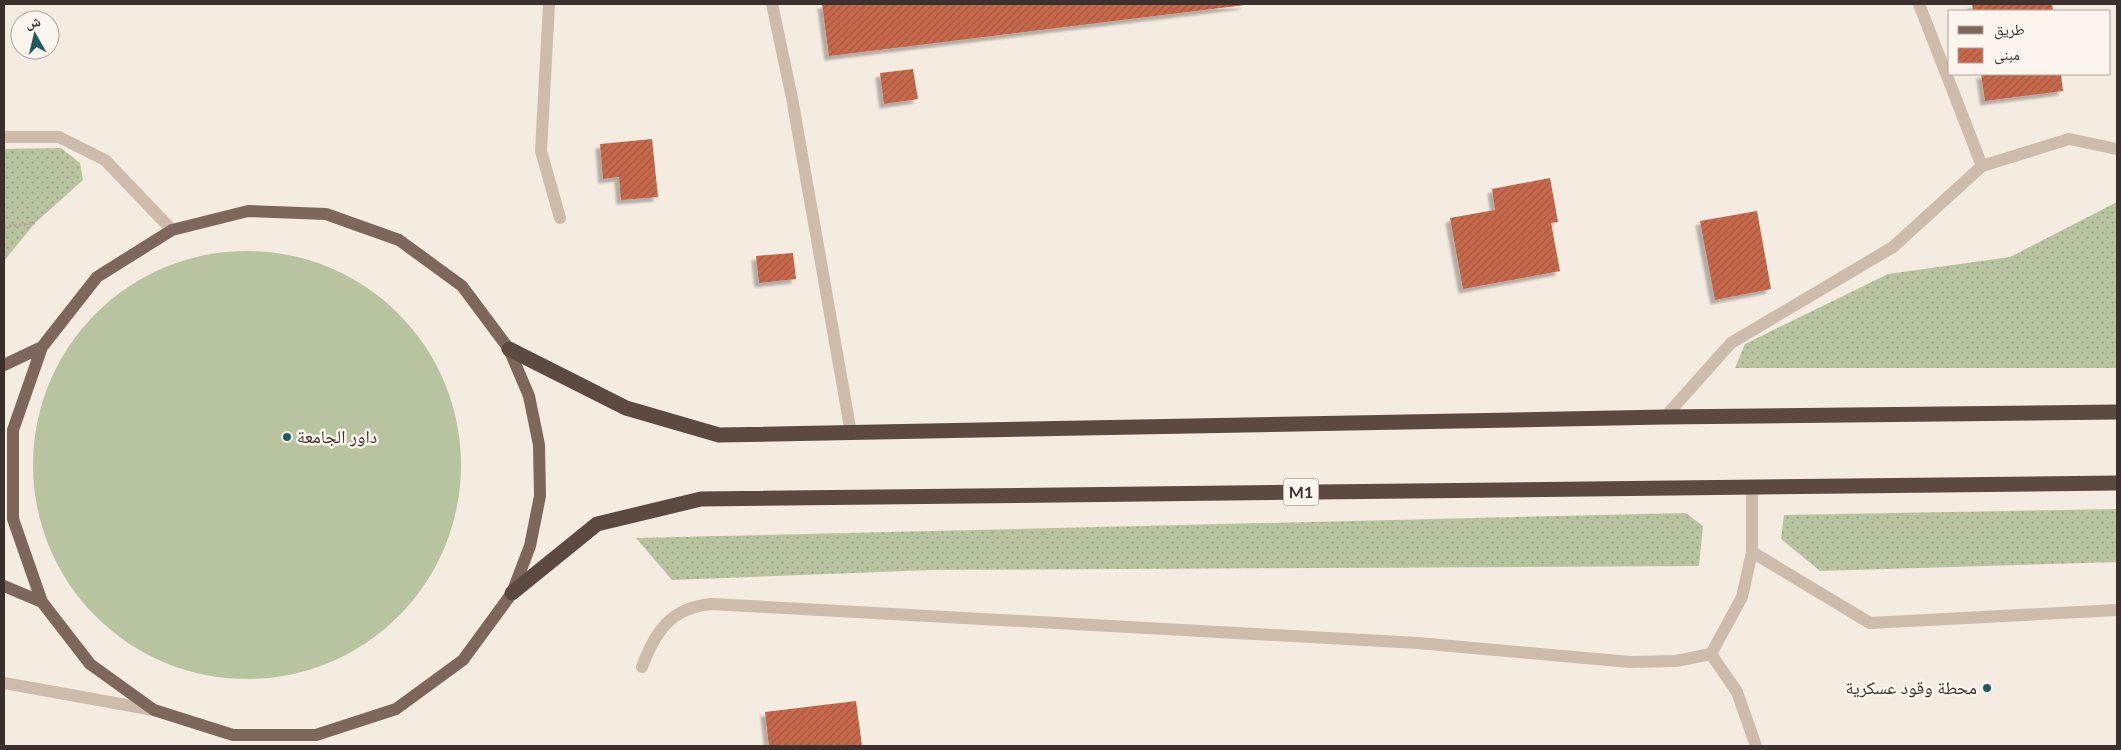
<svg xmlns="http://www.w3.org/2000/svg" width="2121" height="750" viewBox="0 0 2121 750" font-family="Lato,'Noto Naskh Arabic',sans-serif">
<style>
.grass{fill:url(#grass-dots)}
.garden{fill:#b8c4a0}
.building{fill:url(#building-hatch);filter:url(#shadow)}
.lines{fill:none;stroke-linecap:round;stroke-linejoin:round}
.path{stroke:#b9a596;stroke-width:3;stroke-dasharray:2.5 2.5;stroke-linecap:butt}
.minor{stroke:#cdbbac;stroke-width:12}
.major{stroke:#7d675c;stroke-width:12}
.highway{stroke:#5c4a42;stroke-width:15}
.poi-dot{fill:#1f5a5e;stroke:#fbf5ee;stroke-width:2}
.labels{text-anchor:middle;stroke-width:5;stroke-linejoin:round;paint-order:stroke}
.shield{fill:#fbf5ee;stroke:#756b66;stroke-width:1}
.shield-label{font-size:16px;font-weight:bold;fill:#3b302b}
.poi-label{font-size:18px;fill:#3b302b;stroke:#fbf5ee;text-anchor:start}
</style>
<defs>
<pattern id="grass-dots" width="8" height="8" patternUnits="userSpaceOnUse" patternTransform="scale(1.25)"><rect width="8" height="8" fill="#b8c4a0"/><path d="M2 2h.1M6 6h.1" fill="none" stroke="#97a083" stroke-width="1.8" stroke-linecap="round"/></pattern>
<pattern id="building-hatch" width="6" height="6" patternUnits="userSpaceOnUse" patternTransform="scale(1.25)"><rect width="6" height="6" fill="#c8694b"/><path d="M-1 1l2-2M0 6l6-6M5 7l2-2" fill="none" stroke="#a4573f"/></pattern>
<filter id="shadow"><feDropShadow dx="-4.5" dy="4.5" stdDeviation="1" flood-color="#0004"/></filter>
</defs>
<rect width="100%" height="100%" fill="#f4ebe1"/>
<path class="grass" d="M61 148 80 163 83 180 35 223 4 261V149Z
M2117 202V368H1735L1745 344 1888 274 2010 257Z
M2117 509V562L1820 571 1781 539 1784 515Z
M1686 513 1703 526 1699 566 931 570 672 580 636 538Z"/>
<path class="garden" d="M33 465a214 214 0 1 1 428 0a214 214 0 1 1-428 0Z"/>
<path class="building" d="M822 4H1245V5L829 56Z
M1972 4H2052L2053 11H1973Z
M913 69 918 99 884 104 880 73Z
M1981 74H2061L2063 91 1985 101Z
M652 139 658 197 621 200 619 177 603 179 600 144Z
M1550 178 1558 222 1551 223 1560 271 1463 289 1450 218 1495 210 1492 189Z
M1757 211 1771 289 1715 300 1700 221Z
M793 253 796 279 759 283 756 256Z
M856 701 862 746H769L765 712Z"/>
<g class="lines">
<path class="path" d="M4 227 35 223"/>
<path class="minor" d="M549 4 541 151 560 218
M772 4 792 98 851 433
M1919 4 1982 166
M4 137H59L105 160 172 230
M1665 417 1731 343 1893 247 1982 166 2069 139 2117 149
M1752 552 1870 623 2117 610
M1711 654 1737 692 1756 746
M642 667C655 632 671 607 712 604L1418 643 1630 662 1676 661 1711 654 1742 597 1752 552V487
M4 683 154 710"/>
<path class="major" d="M4 365 42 347 97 277 172 230 248 211 326 214 399 240 462 286 509 349 529 396 539 445 540 496 530 546 512 593 463 660 396 709 316 735H233L154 710 90 664 42 602 13 519V430L42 347
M4 586 42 602"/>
<path class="highway" d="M509 349 626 408 719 435 1665 417 2117 412
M512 593 597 524 701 499 2117 483"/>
</g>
<g class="poi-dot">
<circle cx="287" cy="437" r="5"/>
<circle cx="1987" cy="688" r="5"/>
</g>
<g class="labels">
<rect class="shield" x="1283.5" y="478.5" width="35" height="27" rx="4"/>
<g class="shield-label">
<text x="1301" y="498">M1</text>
</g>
<g class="poi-label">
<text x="297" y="443">داور الجامعة</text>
<text x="1977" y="694" text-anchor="end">محطة وقود عسكرية</text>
</g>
</g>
<rect width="2121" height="750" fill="none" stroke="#3b302b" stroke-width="10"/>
<rect x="1948" y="10" width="162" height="65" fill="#fbf5ee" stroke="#aea6a0"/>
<rect x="1958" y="26" width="25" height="8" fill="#7d675c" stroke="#aea6a0"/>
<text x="1994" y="35" font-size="15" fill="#3b302b">طريق</text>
<rect x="1958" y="48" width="25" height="15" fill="url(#building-hatch)" stroke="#aea6a0"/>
<text x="1994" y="60" font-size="15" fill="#3b302b">مبنى</text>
<g transform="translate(35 35) rotate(352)"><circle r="24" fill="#fbf5ee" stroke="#aea6a0"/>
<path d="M0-4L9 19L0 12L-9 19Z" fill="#1f5a5e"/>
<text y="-8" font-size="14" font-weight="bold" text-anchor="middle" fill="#3b302b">ش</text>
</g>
</svg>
